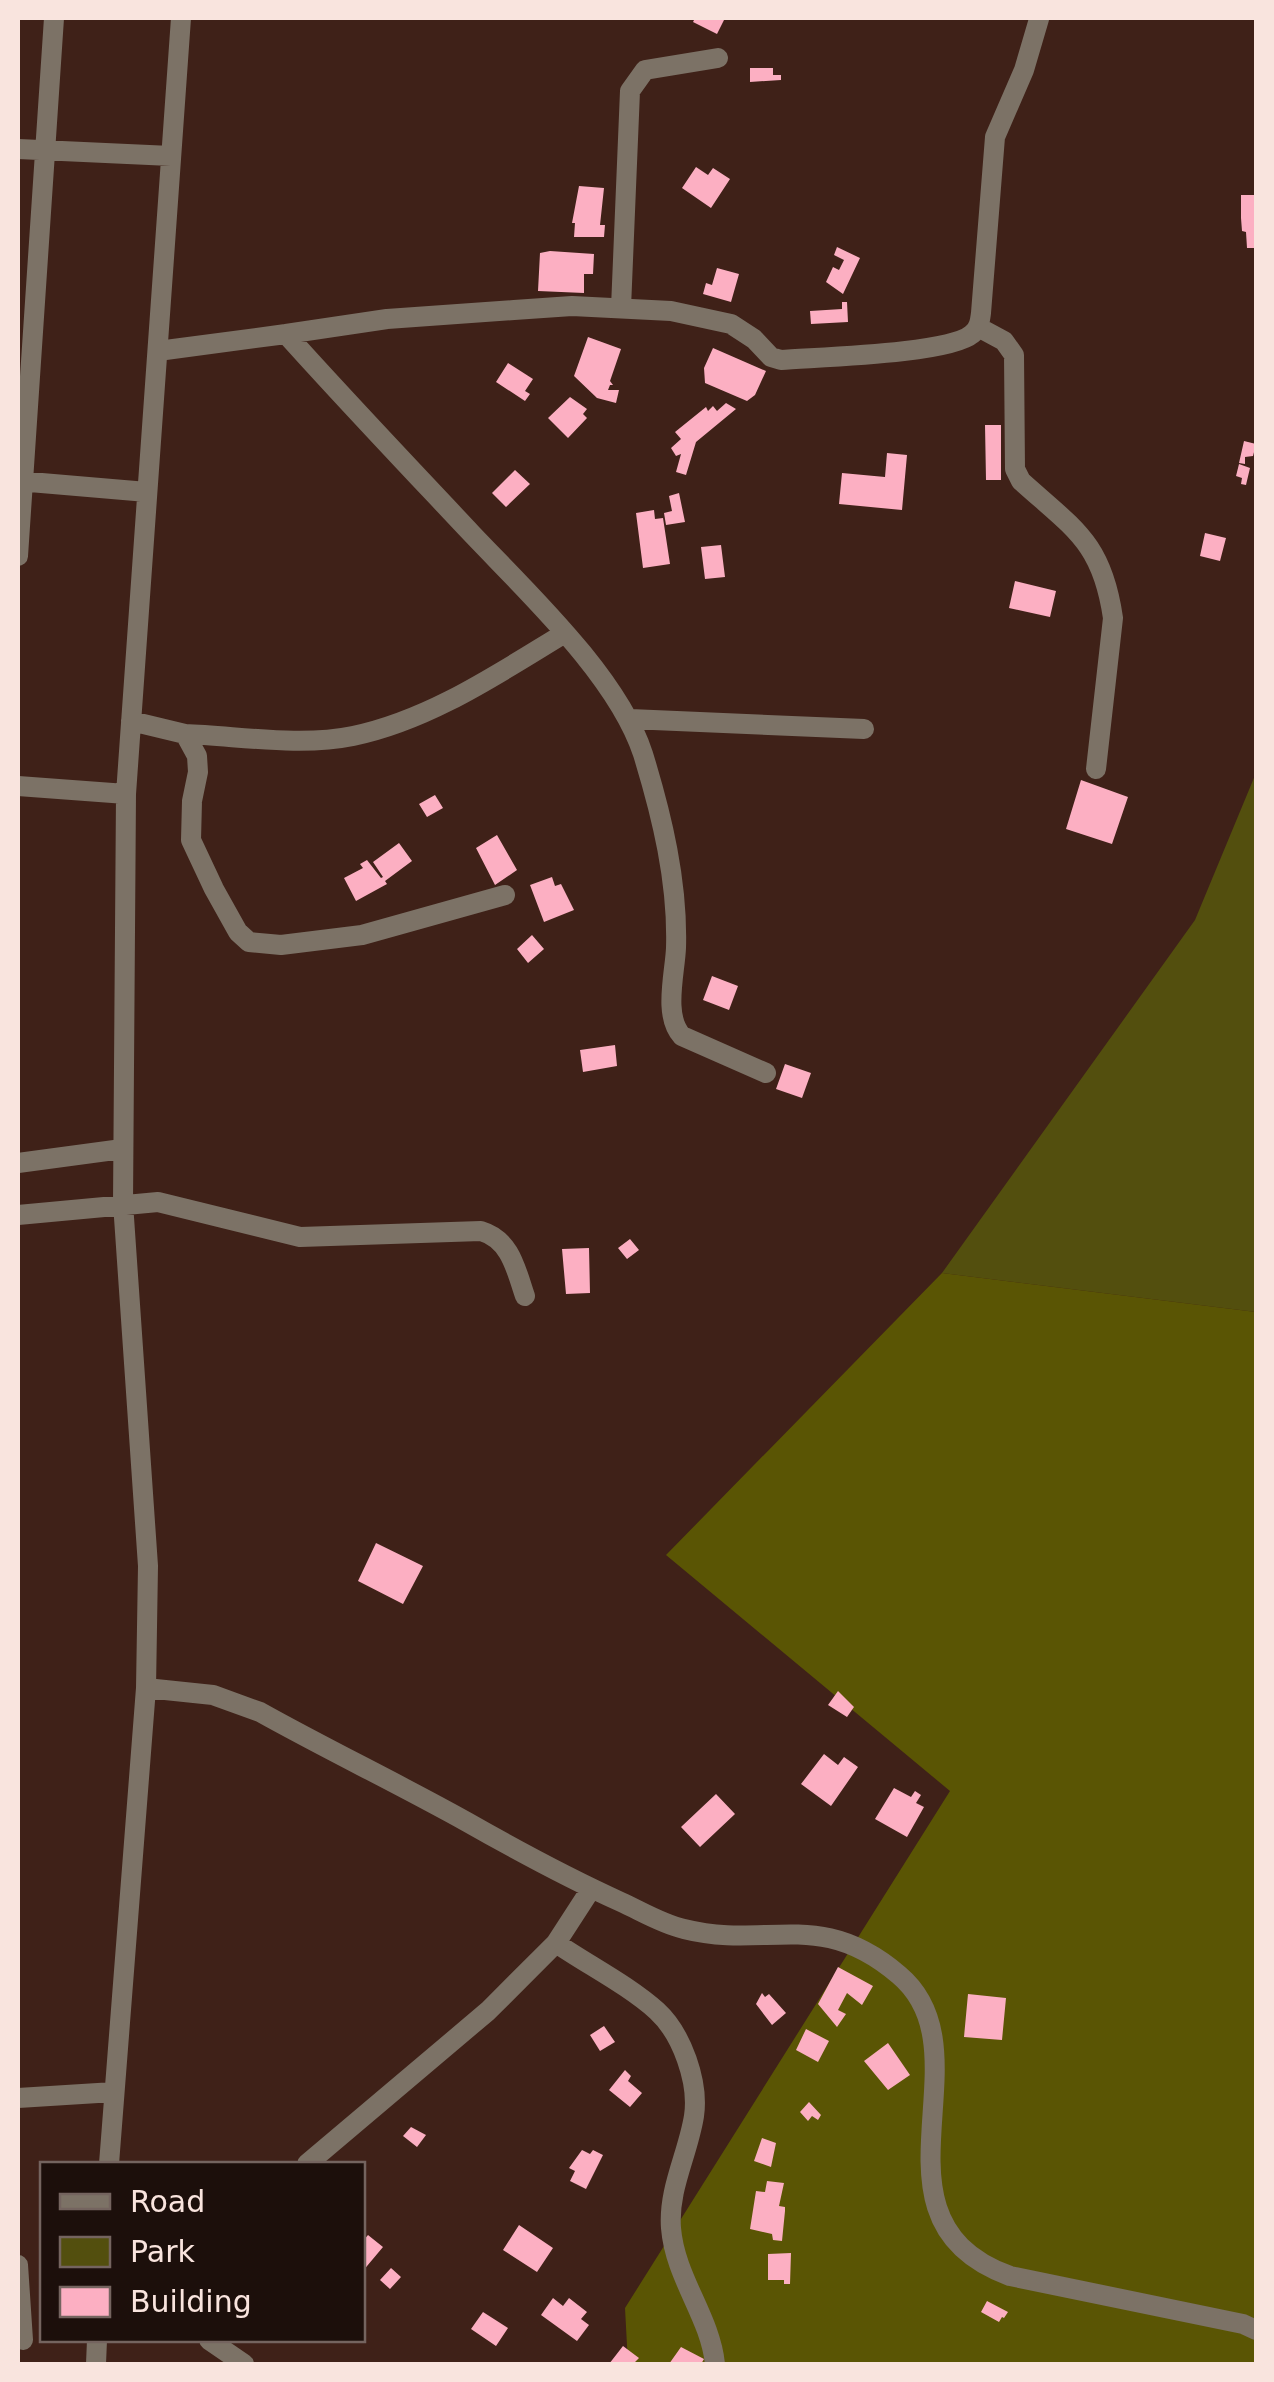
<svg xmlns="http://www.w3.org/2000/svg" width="1274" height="2382" viewBox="0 0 1274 2382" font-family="'DejaVu Sans',sans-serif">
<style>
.green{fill:#534f0e}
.forest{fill:#5a5504}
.building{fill:#fcafc2}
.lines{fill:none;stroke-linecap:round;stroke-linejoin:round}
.street{stroke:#7c7266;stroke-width:20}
</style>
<rect width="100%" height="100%" fill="#3f2118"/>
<path class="green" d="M1256 773V1312L942 1273 1195 920Z"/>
<path class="forest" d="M942 1273 1256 1312V2364H628L625 2308 950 1791 666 1555Z"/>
<path class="building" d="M695 18H725L717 34 693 22Z
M750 68H773V75H781V80L750 82Z
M696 167 708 175 713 168 730 179 711 208 682 188Z
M579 186 604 188 600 225H605L604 237H574L575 223H572Z
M1241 195H1256V248H1247L1246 232 1242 231 1241 218Z
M837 247 860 258 843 294 826 282 833 267 839 270 844 260 834 255Z
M550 251 594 254 593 274H584V293L538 291 540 253Z
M717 268 739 274 731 302 703 294 706 283 712 285Z
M842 302H847L848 322 811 324 810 311 842 309Z
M588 337 621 349 610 381 613 385H610L608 390H619L616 403 597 398 574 376Z
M713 348 766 371 755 395 747 401 705 383 704 368Z
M508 363 533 379 525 391 530 394 525 401 496 382Z
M570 397 587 409 583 414 587 418 568 438 548 418Z
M726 403 736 409 696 442 686 475 676 472 681 454 676 456 671 448 681 439 675 432 706 407 708 411 713 406 717 411Z
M985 425H1001V480H986Z
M1244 441 1256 444 1253 456 1245 457V464L1239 463Z
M887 453 907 455 902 510 839 504 842 473 885 477Z
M1239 464 1250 468 1246 485 1241 484 1242 478 1236 476Z
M515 470 530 484 506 507 492 493Z
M679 493 685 522 666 525 664 513 672 511 669 496Z
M654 510 655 519 663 518 670 564 643 568 636 513Z
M1205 533 1226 538 1220 561 1200 556Z
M721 545 725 577 705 579 701 547Z
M1015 581 1056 591 1050 617 1009 608Z
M1081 780 1128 797 1112 844 1066 829Z
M435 795 443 808 427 817 419 804Z
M497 835 517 870 495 885 476 848Z
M399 843 412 861 385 881 387 884 356 901 344 878 363 868 360 864 367 860 381 878 383 877 373 862Z
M552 877 555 886 561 884 574 910 544 922 530 885Z
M532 935 544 949 528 963 517 949Z
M712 976 738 986 729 1010 703 1000Z
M615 1045 617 1066 583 1072 580 1050Z
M785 1064 811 1073 802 1098 776 1089Z
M630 1239 639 1250 627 1259 618 1248Z
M589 1248 590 1293 566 1294 562 1249Z
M376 1543 423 1566 403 1604 358 1581Z
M838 1691 854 1707 847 1717 828 1705Z
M824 1754 838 1765 844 1757 858 1767 831 1806 801 1784Z
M894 1788 911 1797 915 1791 921 1795 916 1803 924 1807 907 1837 875 1819Z
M716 1794 735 1814 700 1847 681 1827Z
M838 1967 873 1986 862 2005 847 1993 838 2010 846 2014 837 2027 818 2004Z
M762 1993 765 1997 769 1994 786 2013 772 2025 756 2004Z
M968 1994 1006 1998 1002 2040 964 2037Z
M604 2026 615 2042 600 2051 590 2035Z
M806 2029 829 2041 818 2062 796 2050Z
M888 2043 910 2075 888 2090 864 2061Z
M625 2070 631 2076 628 2081 642 2093 630 2107 609 2090Z
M809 2102 821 2115 818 2120 812 2116 808 2121 800 2112Z
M411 2127 426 2135 417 2147 403 2136Z
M762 2138 776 2143 771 2167 754 2161Z
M582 2150 590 2154 593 2150 603 2155 586 2189 570 2181 575 2171 569 2168Z
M767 2181 784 2183 779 2206 785 2207V2211L782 2241 773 2240 772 2234 750 2229 756 2191 765 2192Z
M519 2225 553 2248 537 2272 503 2250Z
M368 2235 383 2247 362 2272V2242Z
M791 2253 790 2284H784V2280H768V2254Z
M391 2268 401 2277 390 2289 380 2280Z
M553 2298 563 2306 569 2298 587 2312 581 2319 589 2325 577 2341 541 2315Z
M987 2301 1008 2312 1004 2318 1002 2317 999 2322 981 2312Z
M483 2312 508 2328 496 2346 471 2329Z
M623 2346 639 2358 633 2364H609Z
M681 2347 704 2359 701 2364H669Z"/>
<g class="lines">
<path class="street" d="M18 149 171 156
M621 308 630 91 645 70 718 58
M978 327 1004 341 1014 355 1015 469 1021 481C1074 529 1102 542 1113 618L1096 769
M286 334 387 319 514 310 572 306 671 311 731 324 754 339 771 357 781 360C818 357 949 354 972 334 979 329 980 321 981 313L995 137 1024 70 1039 19
M158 351 286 334C347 402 410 468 472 534 528 593 618 677 643 754 662 816 678 882 676 948 675 973 663 1016 682 1036L766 1073
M18 481 147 492
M18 556 54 18
M630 719 864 729
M131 721 185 734 197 756 198 772 192 801 191 840 214 889 238 932 249 942 281 945 362 935 505 895
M185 734C239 736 300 747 353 736 430 720 499 673 565 633
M18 786 126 794
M18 1163 122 1149
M18 1215 158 1202 300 1237 481 1231C511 1240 516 1270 525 1296
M146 1688 213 1695 260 1712C328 1750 399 1784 467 1822 518 1851 568 1878 621 1902 641 1911 662 1924 684 1929 767 1950 820 1907 899 1975 992 2053 855 2220 1010 2276L1243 2324 1256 2330
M556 1943 591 1889
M18 2098 114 2092
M109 2164 146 1688 148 1566 123 1203 126 794 181 18
M307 2164 488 2011 556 1943C588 1965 628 1985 657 2011 682 2034 699 2082 694 2116 688 2154 668 2189 671 2228 675 2278 710 2316 715 2364
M18 2265 23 2340
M209 2340 244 2364
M96 2364 97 2340"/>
</g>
<rect width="1274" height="2382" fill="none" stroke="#f9e4de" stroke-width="40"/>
<rect x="40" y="2162" width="325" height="180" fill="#1c0f0b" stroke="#74645f" stroke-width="2.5"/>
<rect x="60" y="2194" width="50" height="15" fill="#7c7266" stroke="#74645f" stroke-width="2.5"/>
<text x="130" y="2212" font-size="30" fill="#f9e4de">Road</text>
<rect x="60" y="2237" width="50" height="30" fill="#534f0e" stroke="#74645f" stroke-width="2.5"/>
<text x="130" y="2262" font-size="30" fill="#f9e4de">Park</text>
<rect x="60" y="2287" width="50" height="30" fill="#fcafc2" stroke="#74645f" stroke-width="2.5"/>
<text x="130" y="2312" font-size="30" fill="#f9e4de">Building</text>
</svg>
